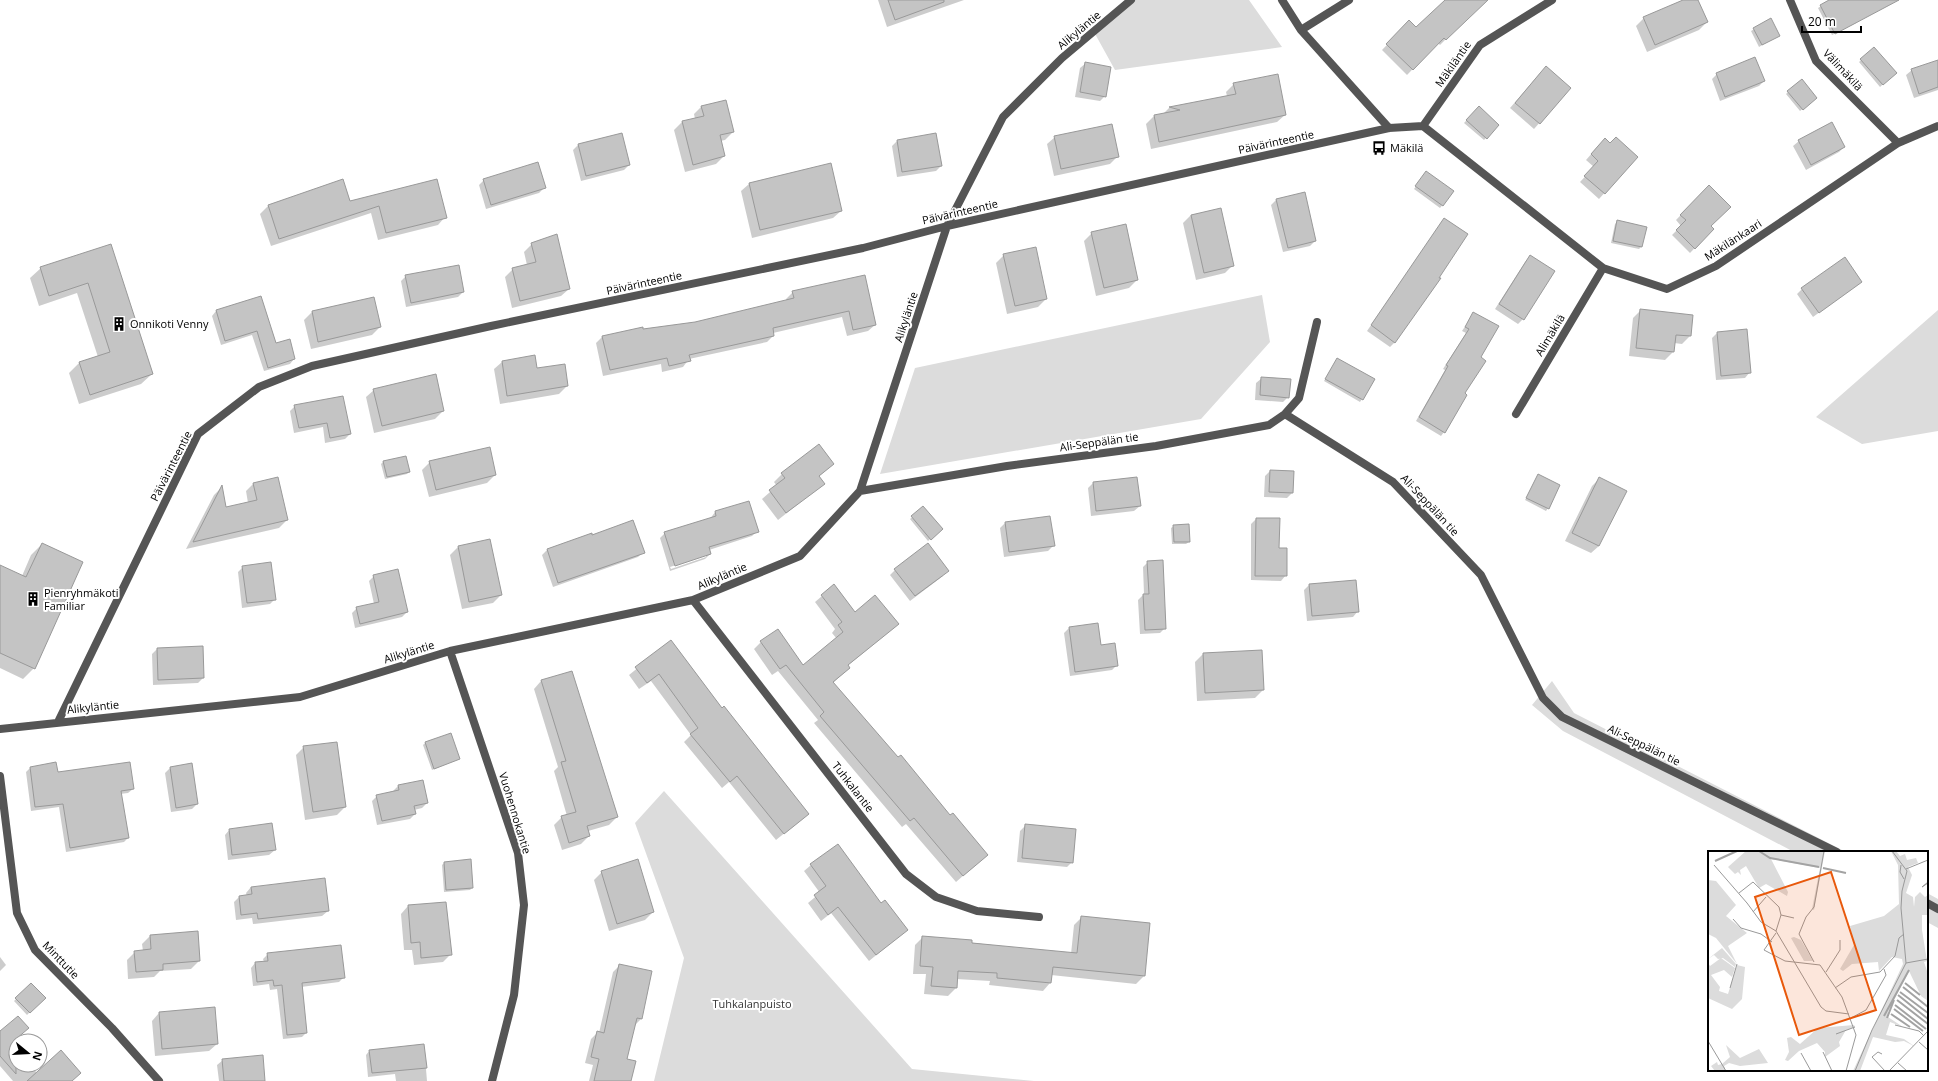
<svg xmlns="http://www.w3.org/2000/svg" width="1938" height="1081" viewBox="0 0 1938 1081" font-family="'Open Sans',sans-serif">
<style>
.green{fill:#dcdcdc}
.shadow{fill:#0003;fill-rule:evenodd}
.building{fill:#c4c4c4;stroke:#999}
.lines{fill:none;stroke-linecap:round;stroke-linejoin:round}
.street{stroke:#555;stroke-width:8}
.labels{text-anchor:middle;stroke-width:4;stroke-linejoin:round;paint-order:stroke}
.street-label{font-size:11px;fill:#000;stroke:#fff}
.poi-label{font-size:11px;fill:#000;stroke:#fff;text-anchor:start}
.park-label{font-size:11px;fill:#333;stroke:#fff}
.inset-river{fill:none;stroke:#a3a3a3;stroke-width:2}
.inset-road{fill:none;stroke:#999;stroke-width:1}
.view{fill:#e8590c;fill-opacity:0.15;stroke:#e8590c;stroke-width:2}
.inset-edge{fill:none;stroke:#000;stroke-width:2}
</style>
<rect width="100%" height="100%" fill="#fff"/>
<path class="green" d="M1125 0H1249L1282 47 1115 70 1094 32 1121 9Z
M1262 295 1270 342 1201 419 880 474 915 368Z
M1938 310V431L1862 444 1816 417Z
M1552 681 1574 713 1846 852H1794L1563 731 1532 705Z
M664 791 912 1069 1034 1081H654L684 958 635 823Z
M1927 893 1938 899V928L1927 922Z"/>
<path class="shadow" d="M878 0H964L887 27Z
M1446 0H1485L1440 45 1438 43 1407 75 1382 50 1409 22 1416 29Z
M1686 0H1697L1707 22 1699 30 1647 52 1636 26 1644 18Z
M1832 0H1848L1856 23 1832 35 1818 8Z
M1770 20 1778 36 1759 47 1751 31Z
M1874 48 1895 73 1880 87 1859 62Z
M1938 61V90L1914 98 1906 75 1912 70Z
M1086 63 1105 96 1100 101 1075 97 1080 68Z
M1541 72 1570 88 1534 129 1510 108Z
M1717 74 1764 81 1759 86 1720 101 1712 79Z
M1234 84 1285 115 1277 122 1151 149 1146 124 1154 116 1163 114 1169 108 1227 96 1226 92Z
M1788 92 1814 100 1800 111 1786 94Z
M702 106 733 132 725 140 720 141 724 156 716 164 685 172 674 130 682 122 695 119 694 114Z
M1479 107 1498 125 1484 140 1464 123Z
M1831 124 1844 147 1839 152 1806 170 1793 146 1799 141Z
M621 134 629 165 624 170 581 181 573 150 578 145Z
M936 134 941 166 936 171 897 177 892 146 897 141Z
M1055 137 1118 156 1110 164 1054 176 1047 144Z
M1600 144H1610L1637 157 1599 199 1580 182 1594 167 1586 160Z
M830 164 841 211 833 218 752 238 741 191 749 184Z
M1424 175 1453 192 1440 208 1414 189Z
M342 180 350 202 436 180 445 217 438 225 378 240 371 213 271 246 260 214 268 206Z
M484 180 544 188 539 193 486 209 479 185Z
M1709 186 1710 226 1713 229 1690 253 1672 235 1681 226 1676 220Z
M1276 200 1315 241 1310 246 1283 252 1271 205Z
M1220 209 1233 265 1225 273 1196 280 1183 223 1191 215Z
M1444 219 1395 342 1390 347 1367 331Z
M1617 222 1641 247 1639 249 1611 243 1615 224Z
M1092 233 1137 280 1129 288 1096 296 1084 241Z
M532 244 569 289 561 296 512 308 505 277 513 269 527 265 524 252Z
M110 245 152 374 141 384 79 404 69 373 80 362 98 357 77 293 39 306 30 278 41 268Z
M1004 255 1046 299 1038 307 1007 314 996 263Z
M1530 256 1523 319 1518 324 1495 309 1525 262Z
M406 276 463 292 458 297 406 307 401 281Z
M864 277 875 325 868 331 847 336 842 317 773 333V336L767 342 689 359 683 367 662 372 661 364 603 376 596 343 602 337 696 323 787 301 786 299 793 292Z
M1861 282 1813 317 1797 294 1802 289Z
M260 297 275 344 294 359 290 364 264 371 252 335 221 345 212 316 216 311Z
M373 298 380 327 372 335 311 349 304 320 312 312Z
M1641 310 1690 336 1682 344 1674 343 1673 352 1665 360 1629 356 1633 318Z
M1474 313 1480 358 1444 432 1441 436 1416 421 1445 370 1443 369 1466 333 1462 331Z
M1717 333 1750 372 1745 378 1716 380 1712 338Z
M1337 359 1362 399 1360 402 1324 381Z
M502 362 536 370 567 386 559 394 500 404 494 369Z
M1262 378 1288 397 1283 402 1255 400 1256 383Z
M374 390 443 411 435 419 374 433 366 397Z
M295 406 350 434 345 439 325 443 323 427 294 433 290 411Z
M383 462 409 472 407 474 385 479 381 464Z
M430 462 495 475 487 483 429 497 422 470Z
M833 464 818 477 823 484 778 520 762 499 777 486 774 482 782 474Z
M1270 471 1293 472 1292 493 1287 498 1264 497 1265 476Z
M1538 476 1548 508 1546 511 1525 500Z
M1600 478 1599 546 1591 553 1565 541 1592 486Z
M1093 483 1140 506 1134 511 1091 516 1088 488Z
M253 484 287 520 279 528 186 549 214 495 221 488 225 508 248 503 246 491Z
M748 502 757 531 752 536 709 550 710 554 705 559 670 571 660 538 665 533 710 519 715 512ZM706 555V557L671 569 670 567Z
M923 508 941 529 928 541 910 519Z
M1256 519 1278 549 1286 575 1281 581 1251 580V524Z
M1005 523 1054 545 1048 551 1004 557 1000 528Z
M1174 526 1189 542 1186 544H1172L1171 528Z
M592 536 643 552 638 557 553 587 542 555 547 550Z
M42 544 34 668 23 679 0 668V566L22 576 31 555Z
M458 547 501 595 493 603 462 609 450 555Z
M1148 562 1165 628 1160 633 1140 634 1138 600 1144 594 1143 567Z
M243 567 275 599 270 604 242 608 238 572Z
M895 570 943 576 910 601 890 575Z
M374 576 407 612 402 617 355 628 352 613 357 608 374 604 369 581Z
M1355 581 1358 611 1353 617 1307 621 1304 590 1309 585Z
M822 596 890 631 847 666 849 668 833 683 980 861 956 882 906 824 902 827 814 723 818 720 778 671 772 675 754 649 761 642 803 666 837 639 832 633 835 629 815 602Z
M1069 628 1100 646 1117 665 1112 670 1070 676 1064 633Z
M671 641 722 710 724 708 808 814 776 840 729 782 722 788 684 742 691 735 651 681 639 689 629 675Z
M157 649 203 678 198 683 153 685 152 654Z
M1261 651 1263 690 1255 698 1197 701 1195 662 1203 654Z
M541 681 617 817 609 825 588 831 589 836 581 844 562 850 554 825 562 817 567 816 554 771 558 767 534 689Z
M425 743 459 759 432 770 423 745Z
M304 747 345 807 337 815 305 820 296 755Z
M31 767 133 789 128 793 120 794 128 838 124 842 66 852 59 807 31 811 26 772Z
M171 767 197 804 192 809 171 812 165 773Z
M423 781 427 803 422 808 414 810 415 814 410 819 377 825 372 801 377 796 393 791 398 786Z
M1025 826 1072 862 1067 867 1017 862 1020 831Z
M230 829 275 850 269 855 228 860 225 835Z
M470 861 472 888 470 890 444 892 442 865 444 863Z
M811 865 881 905 907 930 869 961 831 913 821 921 808 903 820 893 804 871Z
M602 872 653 912 645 920 609 931 594 880Z
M251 887 328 911 322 916 253 924 252 918 236 920 234 902 239 897 247 896 246 893Z
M408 906 451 954 443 962 414 965 412 950H404L401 914Z
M1082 917 1144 976 1136 984 1051 975 1050 983 1043 991 989 985 990 981 956 979V988L948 996 924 994 926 974H913L915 945 923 937 1071 954 1074 925Z
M150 936 199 961 191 969 160 971 154 977 128 979 127 960 135 952 143 951 142 944Z
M268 954 344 977 339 982 301 987 306 1033 302 1037 283 1039 277 989 270 990 269 984 253 986 251 968 255 963 264 962 263 959Z
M0 957 6 965 0 971Z
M620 965 641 1019 634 1026 626 1060 630 1081H589L593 1065 585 1063 591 1039 598 1032 599 1033 613 972Z
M31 984 44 998 27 1015 14 1001Z
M159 1013 217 1044 209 1051 155 1056 152 1021Z
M0 1033 16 1049V1065H30L37 1073 71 1081H13L0 1066Z
M424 1045 427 1081H396L395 1074 368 1077 366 1055 370 1050Z
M223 1060 264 1081H219L217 1065Z"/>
<path class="building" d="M888 0H944V2L895 20Z
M1445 0H1488L1446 40 1444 38 1413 70 1386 44 1409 20 1416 27Z
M1683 0H1698L1708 22 1655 45 1643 17Z
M1829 0H1899L1835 34 1820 5Z
M1771 18 1780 36 1762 45 1753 28Z
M1874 47 1897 73 1883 85 1860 59Z
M1755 57 1765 81 1725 97 1716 73Z
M1938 60V87L1919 94 1911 69Z
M1085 62 1111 67 1106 97 1080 92Z
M1546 66 1571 88 1540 124 1515 103Z
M1278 74 1286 115 1159 142 1154 115 1180 110 1169 107 1236 94 1233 83Z
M1802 79 1817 98 1803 110 1787 91Z
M726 100 734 132 720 135 725 156 693 165 682 121 704 116 701 106Z
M1479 106 1499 125 1487 139 1466 120Z
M1832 122 1845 147 1811 165 1798 140Z
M1112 124 1119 157 1061 169 1054 136Z
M622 133 630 165 586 176 578 144Z
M936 133 942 166 902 172 897 140Z
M1616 137 1638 157 1605 194 1584 176 1598 161 1591 154 1605 138 1610 143Z
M538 162 546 188 491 205 483 179Z
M831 163 842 211 760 230 749 183Z
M1426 171 1454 191 1443 206 1415 186Z
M343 179 350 201 437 179 447 218 386 233 379 206 279 239 268 205Z
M1709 185 1731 207 1711 226 1714 229 1695 249 1676 230 1686 220 1680 215Z
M1305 192 1316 241 1288 248 1276 199Z
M1221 208 1234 266 1204 273 1191 215Z
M1444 218 1468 234 1439 278H1441L1395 343 1371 325Z
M1617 220 1647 227 1642 247 1613 241Z
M1126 224 1138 280 1104 288 1091 232Z
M557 234 570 289 520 301 512 268 536 262 531 243Z
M111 244 153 374 90 395 79 362 110 352 88 283 49 296 40 267Z
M1036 247 1047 299 1015 306 1003 254Z
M1530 255 1555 271 1524 320 1499 304Z
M1845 257 1862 282 1819 313 1801 288Z
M459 265 464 292 411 303 405 275Z
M865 275 876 325 853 330 849 311 773 328 774 336 689 355 691 361 669 366 667 358 610 370 602 336 643 327V329L695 322 794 298 792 291Z
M261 296 276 343 290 339 295 359 268 368 257 331 225 341 216 310Z
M374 297 381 327 318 342 312 311Z
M1640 309 1693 315 1691 336 1676 335 1674 352 1636 348Z
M1473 312 1499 326 1481 357 1486 361 1465 393 1467 395 1445 433 1419 417 1448 366 1446 365 1469 329 1465 327Z
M1747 329 1751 373 1721 376 1717 332Z
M535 355 537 368 565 364 568 386 507 396 502 361Z
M1337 358 1375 379 1363 400 1325 379Z
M436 374 444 411 382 426 373 389Z
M1261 377 1291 379 1289 398 1260 395Z
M343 396 351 434 330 438 327 423 299 428 294 405Z
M819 444 834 464 819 476 825 484 786 513 769 490 785 478 781 473Z
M490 447 496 475 436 490 429 461Z
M406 456 410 472 387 477 383 461Z
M1270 470 1294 471 1293 493 1269 492Z
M1538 474 1560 485 1549 509 1526 498Z
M278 477 288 520 193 542 222 485 226 507 257 500 253 483Z
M1137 477 1141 506 1096 511 1093 482Z
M1599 477 1627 491 1599 546 1572 533Z
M749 501 759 532 709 547 711 554 675 566 664 532 716 516 715 511Z
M923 506 943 529 931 540 911 516Z
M1050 516 1055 546 1009 552 1005 522Z
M1256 518H1280L1279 548H1287V576H1255Z
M633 520 645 553 558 583 547 549 592 533V535Z
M1189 524 1190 542H1174L1173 525Z
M490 539 502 595 469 602 458 546Z
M42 543 83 562 35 669 0 653V565L26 577Z
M928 543 949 571 915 596 894 569Z
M1163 560 1166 629 1145 630 1143 594H1149L1147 561Z
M271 562 276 600 247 603 242 566Z
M398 569 408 612 360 624 356 607 379 602 373 575Z
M1356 580 1359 612 1312 616 1309 584Z
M834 584 855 612 875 595 899 624 848 665 850 668 833 682 898 757 901 755 950 815 953 813 988 855 963 876 914 818 910 821 820 716 824 712 786 665 780 669 760 641 778 629 803 665 843 632 838 625 842 622 821 595Z
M1098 623 1101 645 1115 643 1118 666 1075 672 1069 627Z
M671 640 722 708 724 706 809 814 784 834 737 776 730 782 690 734 698 728 659 674 647 683 635 667Z
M203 646 204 678 158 680 157 648Z
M1262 650 1264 690 1205 693 1203 653Z
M572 671 618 817 587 826 590 836 569 843 561 816 576 812 561 762 566 761 541 680Z
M451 733 460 759 434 769 425 742Z
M337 742 346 807 313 812 303 746Z
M56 762 58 772 130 762 134 789 121 791 129 838 70 848 63 804 35 807 30 767Z
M192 763 198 804 176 808 170 767Z
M423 780 428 803 414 806 416 814 382 821 376 795 399 790 398 785Z
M272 823 276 850 232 855 229 829Z
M1025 824 1076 829 1073 863 1022 858Z
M838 844 881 903 885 900 908 930 876 955 838 907 828 915 814 895 826 886 810 864Z
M471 859 473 888 446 890 444 862Z
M638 859 654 912 617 924 601 871Z
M325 878 329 911 258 919 257 913 241 915 239 896 252 894 251 887Z
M446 902 452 955 421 958 420 942 411 943 408 905Z
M1081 916 1150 923 1145 976 1053 967 1051 983 997 978V973L958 971 957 988 931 986 933 967 920 966 922 936 972 940V943L1077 953Z
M198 931 200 961 163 964V970L136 972 134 951 151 949 150 935Z
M341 945 345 978 302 983 307 1033 287 1035 282 985 274 986 273 980 257 982 255 962 268 961 267 953Z
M619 964 652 971 642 1019 637 1018 627 1059 636 1061 631 1081H594L599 1059 591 1057 597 1031 604 1033Z
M31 983 46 998 30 1013 15 998Z
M215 1007 218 1044 162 1049 159 1012Z
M18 1016 29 1028 16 1039V1074L0 1056V1031Z
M424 1044 427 1068 372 1073 369 1050Z
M61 1050 81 1073 72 1081H27Z
M263 1055 265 1081H224L222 1059Z"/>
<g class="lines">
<path class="street" d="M1282 0 1301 30 1389 128
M1790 0 1816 61 1898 143
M1301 30 1349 0
M1423 126 1603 268 1667 289 1716 266 1898 143 1938 126
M1423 126 1480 45 1552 0
M1285 414 1393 482 1481 575 1543 698 1562 717 1837 852
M1516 414 1603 268
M860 491 1007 466 1156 446 1269 425 1285 414 1299 398 1317 322
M693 600 906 874 936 897 977 911 1039 917
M450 651 518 853 524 905 514 995 492 1081
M58 722 198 434 259 387 312 366 491 326 863 248 947 226 1389 128 1423 126
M0 729 300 697 450 651 693 600 800 556 860 491 947 226 1003 117 1062 58 1131 0
M0 776 17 913 35 950 112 1028 159 1081
M1927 903 1938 909"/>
</g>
<defs>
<symbol id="bus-bare" viewBox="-9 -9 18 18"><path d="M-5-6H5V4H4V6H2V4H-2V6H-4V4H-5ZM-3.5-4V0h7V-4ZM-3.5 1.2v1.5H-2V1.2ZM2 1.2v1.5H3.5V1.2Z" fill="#000" stroke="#fff" stroke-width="2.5" paint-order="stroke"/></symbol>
<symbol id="building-bare" viewBox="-9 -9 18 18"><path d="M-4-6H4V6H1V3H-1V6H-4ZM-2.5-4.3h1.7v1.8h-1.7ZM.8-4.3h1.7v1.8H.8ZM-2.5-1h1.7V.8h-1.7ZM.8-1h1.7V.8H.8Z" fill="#000" stroke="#fff" stroke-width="2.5" paint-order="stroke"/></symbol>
</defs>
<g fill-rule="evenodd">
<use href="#bus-bare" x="1369" y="138" width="20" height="20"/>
<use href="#building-bare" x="109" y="314" width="20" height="20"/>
<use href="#building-bare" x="23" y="589" width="20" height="20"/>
</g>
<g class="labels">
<g class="street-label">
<text transform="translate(1079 30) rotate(-40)" y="4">Alikyläntie</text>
<text transform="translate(1453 64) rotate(-55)" y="4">Mäkiläntie</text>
<text transform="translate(1843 70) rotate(47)" y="4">Välimäkilä</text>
<text transform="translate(1276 142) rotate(-12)" y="4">Päivärinteentie</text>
<text transform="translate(960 212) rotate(-13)" y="4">Päivärinteentie</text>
<text transform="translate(1733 240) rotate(-33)" y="4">Mäkilänkaari</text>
<text transform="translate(644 283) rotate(-12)" y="4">Päivärinteentie</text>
<text transform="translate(906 317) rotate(-72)" y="4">Alikyläntie</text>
<text transform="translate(1550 335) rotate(-59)" y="4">Alimäkilä</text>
<text transform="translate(1099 442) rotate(-8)" y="4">Ali-Seppälän tie</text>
<text transform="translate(171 466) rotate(-63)" y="4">Päivärinteentie</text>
<text transform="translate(1430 505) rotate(47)" y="4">Ali-Seppälän tie</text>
<text transform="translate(722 576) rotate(-23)" y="4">Alikyläntie</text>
<text transform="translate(409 652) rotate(-17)" y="4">Alikyläntie</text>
<text transform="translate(93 707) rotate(-6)" y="4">Alikyläntie</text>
<text transform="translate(1644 745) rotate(26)" y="4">Ali-Seppälän tie</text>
<text transform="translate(853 787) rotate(52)" y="4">Tuhkalantie</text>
<text transform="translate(515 813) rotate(73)" y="4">Vuohennokantie</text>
<text transform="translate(61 960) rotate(46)" y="4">Minttutie</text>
</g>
<g class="poi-label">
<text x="1390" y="152">Mäkilä</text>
<text x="130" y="328">Onnikoti Venny</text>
<text x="44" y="597">Pienryhmäkoti<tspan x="44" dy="13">Familiar</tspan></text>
</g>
<g class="park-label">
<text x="752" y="1008">Tuhkalanpuisto</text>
</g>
</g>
<g transform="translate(1708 851)">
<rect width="220" height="220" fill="#fff"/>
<path d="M38 0H117L106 59 104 58 112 17 63 8 80 41 79 45 58 33 51 37 38 15 32 19 33 24 30 21 27 23 20 16ZM183 0H188L192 5 197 3 199 9 208 7 210 12 200 16 204 24 198 42 205 46 206 56 207 46 212 41 217 46 220 44V64H214V79L219 110 216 111 220 123V150L213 145 201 120 180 161V166L195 176 182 171 178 184 196 188 206 195 196 190 187 191 165 186 152 220H145L195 113 194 108 184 106 171 120 170 111 144 113 135 120 132 118 146 94 142 75 176 65 191 53 190 14ZM0 29 8 30 28 54 18 65 39 82 20 95 29 113 8 87 0 83ZM86 86 93 89 105 110H96L83 87ZM14 97 28 113 27 116 15 107 10 108 6 104 0 108ZM13 107 27 117 24 126 16 119 3 124 12 136 11 140 20 143 29 114 37 116 34 148 24 158 0 147V112L2 115ZM146 174 147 176 138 179 131 191 132 195 117 206V201L109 192 91 200 80 210 77 209 81 201 79 187 83 186 92 193 110 177ZM18 194 32 207 51 198 60 212 32 215 21 212 16 215 18 220H7L3 215 9 211 10 214 14 213 22 206Z" fill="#dcdcdc"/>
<path class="inset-river" d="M51 0 62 7 111 16M7 10 29 0M115 17 138 22M197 132 212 144M195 136 220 156M192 141 220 162M190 144 220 168M189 149 220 173M187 154 218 178M186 158 215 180M183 163 202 176M176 165 201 119M179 167 186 149"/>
<path class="inset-road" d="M6 14 39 52 53 71 68 80M193 14 192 21 196 28M198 18 220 9M220 31 214 36 220 32M31 42 45 31 71 56 73 64 68 80M45 61 58 46M73 64 86 67M25 68 33 77 53 83 64 91M68 80 113 156 118 160 141 163M68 82 56 99 77 110 112 114 134 146 148 184 138 220M106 111 91 83 98 66 106 56 116 0M198 112 220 108M118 121 132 99V89M22 137 29 113M127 137 143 126 172 121 187 105 191 87 196 83M143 167 158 159 178 124 176 118M187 174 211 180 216 185M128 183 147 176M0 190 18 220M211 191 220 199M115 201 124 220M93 202 103 220M174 203 170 201 164 206 177 220M190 212 199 220M147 220 164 179 198 112 193 57 194 40 199 20 184 0M181 220 220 180"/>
<path class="view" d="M123 21 168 159 91 184 47 46Z"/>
<rect width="220" height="220" class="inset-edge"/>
</g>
<g transform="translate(28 1053) rotate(108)"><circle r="19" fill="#ffffff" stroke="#999999"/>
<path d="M0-3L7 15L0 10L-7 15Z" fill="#000000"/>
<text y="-6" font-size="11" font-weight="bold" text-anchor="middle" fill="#000000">N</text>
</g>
<path d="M1802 26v6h59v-6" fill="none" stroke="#000000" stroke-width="2"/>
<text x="1808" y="26" font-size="12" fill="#000000" stroke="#ffffff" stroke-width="3" paint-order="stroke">20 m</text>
</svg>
